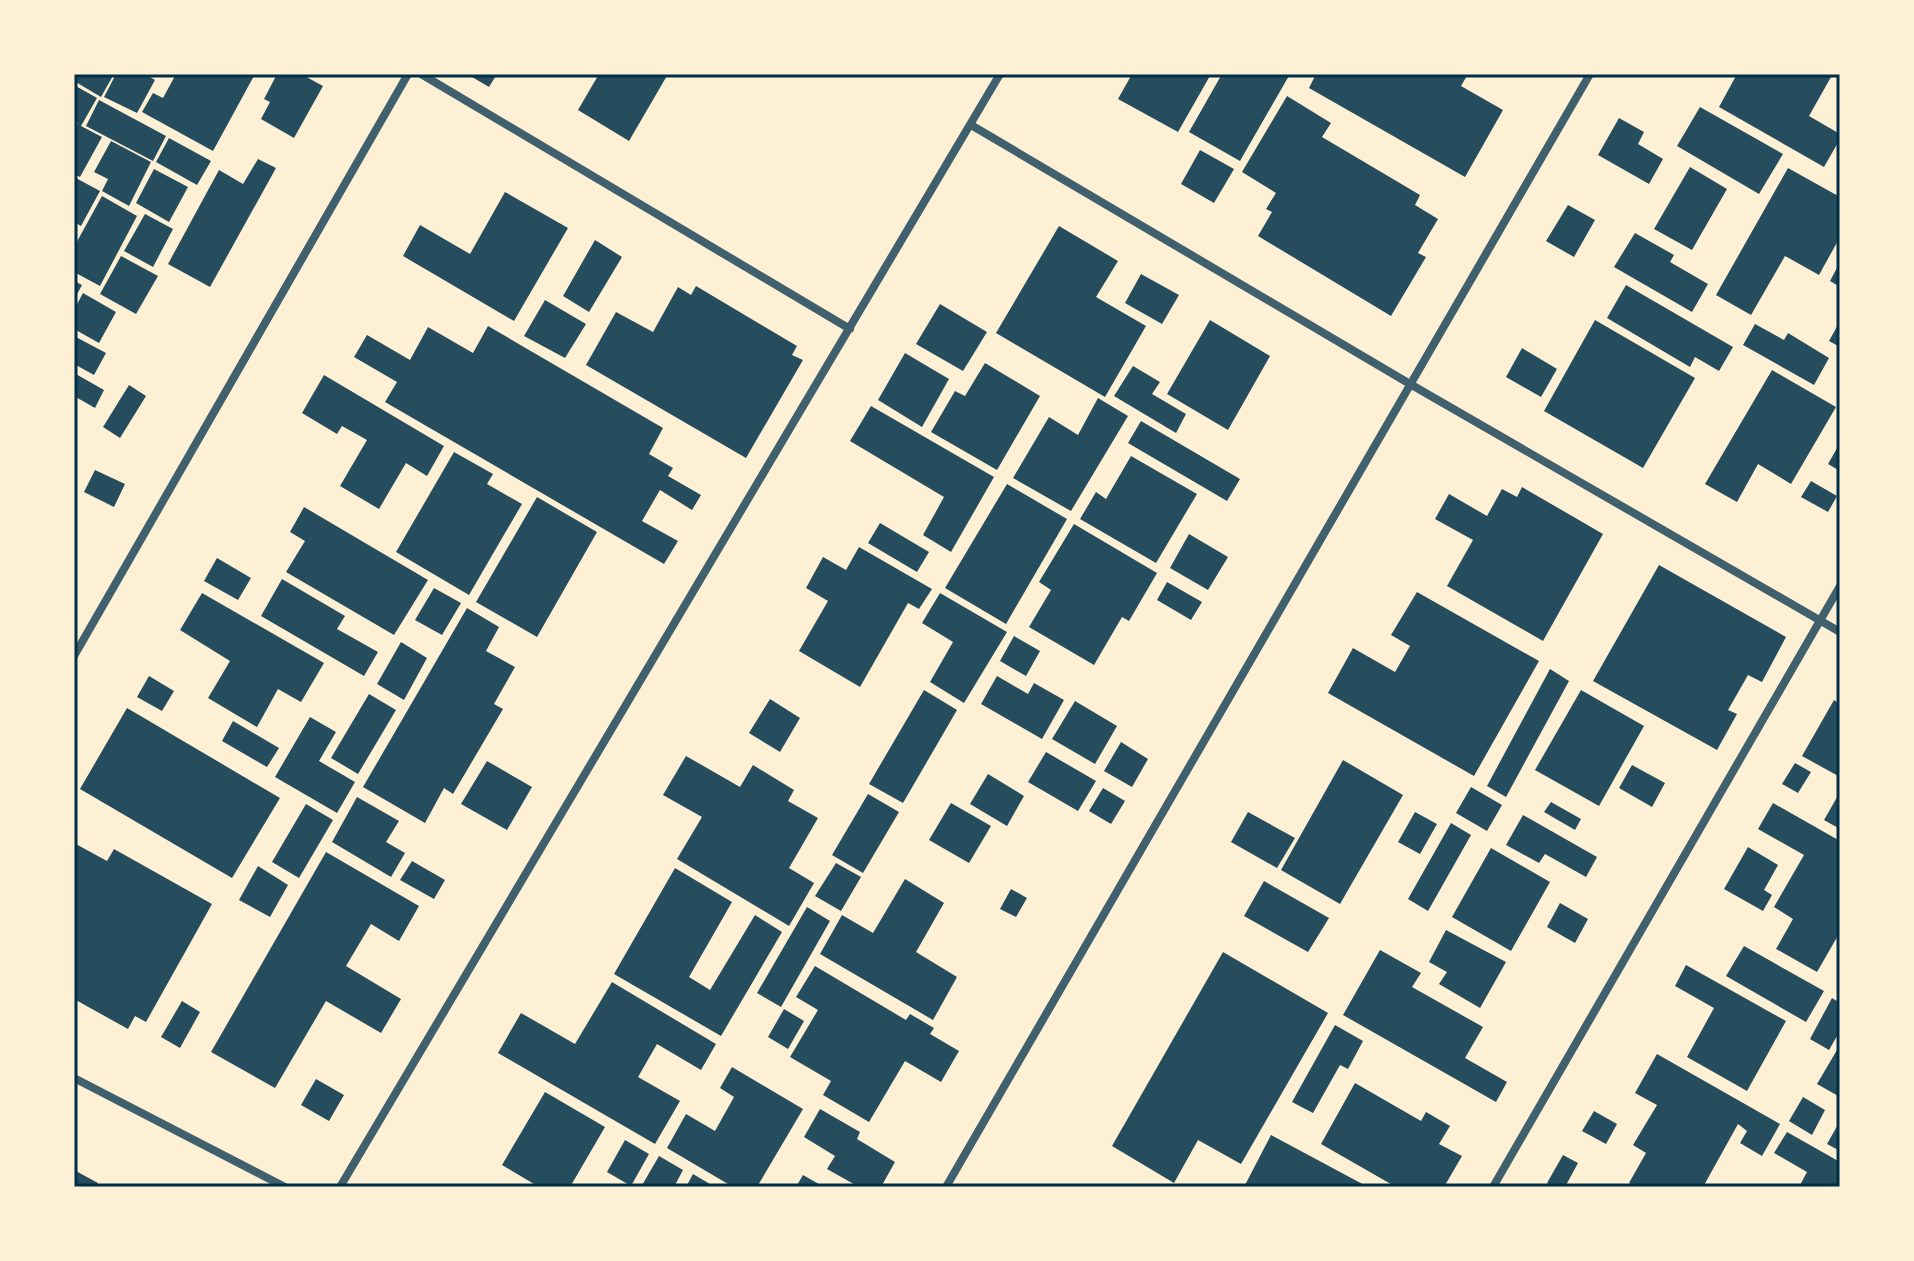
<svg xmlns="http://www.w3.org/2000/svg" width="1914" height="1261" viewBox="0 0 1914 1261" font-family="'Fira Sans',sans-serif">
<style>
.building{fill:#264d5e}
.lines{fill:none;stroke-linecap:round;stroke-linejoin:round}
.minor{stroke:#3f606c;stroke-width:8}
.neatline{fill:none;stroke:#003049;stroke-width:3}
</style>
<rect width="100%" height="100%" fill="#fdf0d5"/>
<path class="building" d="M74 74H114L101 97 74 81Z
M116 74H145L155 80 137 113 104 97Z
M176 74H255L213 151 142 112 153 93 163 98Z
M277 74H301L323 86 294 138 261 119 270 102 264 99Z
M467 74H497L489 87Z
M599 74H668L629 141 578 110Z
M1132 74H1211L1178 132 1118 99Z
M1222 74 1246 76 1247 74H1290L1240 161 1189 132Z
M1316 74H1468L1461 86 1503 110 1465 177 1309 88Z
M1737 74H1825L1831 77 1809 116 1840 134V139L1824 167 1719 107Z
M74 85 97 98 81 126 102 137 80 177 74 174V130L78 123 74 121Z
M1287 96 1331 123 1322 137 1420 195 1415 205 1438 219 1418 253 1426 257 1391 316 1258 236 1272 212 1266 209 1276 193 1242 172Z
M99 100 166 136 153 161 86 126Z
M1700 107 1783 154 1759 194 1677 146Z
M1619 118 1644 132 1638 144 1663 159 1649 184 1598 155Z
M169 138 211 161 197 185 156 162Z
M111 141 151 162 129 206 102 191 108 179 94 172Z
M1200 150 1234 169 1214 203 1181 184Z
M258 159 276 168 210 287 168 264 219 170 243 184Z
M1690 167 1727 189 1692 250 1654 229Z
M1788 168 1840 197V237L1819 275 1785 256 1751 315 1716 295Z
M154 169 188 187 169 222 136 203Z
M74 177 100 191 81 226 74 222Z
M505 192 568 228 514 321 403 256 420 225 470 254Z
M102 196 137 216 100 286 74 272V247Z
M1568 205 1595 220 1574 257 1546 241Z
M145 214 173 229 153 267 124 251Z
M1059 226 1118 261 1096 297 1146 326 1105 397 996 333Z
M1635 233 1674 255 1670 262 1708 284 1692 312 1614 267Z
M595 240 622 257 589 312 563 296Z
M121 256 158 276 136 314 100 294Z
M1840 262V287L1830 281Z
M1141 274 1179 295 1162 324 1125 303Z
M74 281 82 285 74 300Z
M1626 285 1733 347 1719 371 1695 357 1690 367 1607 318Z
M696 286 797 346 792 355 803 360 746 458 586 365 616 312 653 332 678 287 691 295Z
M83 293 116 312 99 343 74 329V310Z
M545 300 586 324 565 358 524 336Z
M940 304 987 332 963 371 916 344Z
M1210 320 1270 356 1228 430 1167 394Z
M1595 320 1695 378 1643 468 1544 411Z
M1840 321V347L1829 341Z
M1755 324 1784 340 1788 333 1829 358 1814 385 1743 345Z
M488 326 663 428 649 454 673 468 668 476 701 495 692 510 660 490 642 521 678 541 664 564 385 402 397 382 354 357 367 335 410 360 428 327 473 353Z
M74 336 106 353 94 375 74 364Z
M1522 348 1557 369 1541 397 1506 377Z
M905 353 949 379 922 427 878 400Z
M985 363 1040 396 997 470 931 432 955 391 965 396Z
M1133 366 1160 382 1152 394 1186 414 1176 433 1114 396Z
M1772 370 1836 407 1791 484 1758 464 1737 502 1705 484Z
M74 373 104 390 95 408 74 396Z
M324 375 444 446 427 476 406 463 379 509 340 486 367 440 342 426 337 434 302 413Z
M129 385 146 396 120 438 103 427Z
M1098 398 1128 416 1071 511 1013 478 1049 417 1078 435Z
M871 406 994 477 951 552 923 535 944 497 850 441Z
M1141 421 1240 479 1227 501 1128 443Z
M1840 443V471L1828 464Z
M454 452 493 474 487 484 522 504 469 595 396 552Z
M1131 456 1197 494 1156 563 1080 519 1096 492 1106 499Z
M95 470 125 484 114 507 84 492Z
M1811 481 1837 496 1828 512 1801 497Z
M1007 484 1067 519 1006 624 945 588Z
M1522 487 1603 534 1543 641 1447 586 1473 540 1435 519 1449 494 1487 516 1502 489 1517 497Z
M537 497 597 532 537 637 476 602Z
M304 507 428 580 394 635 286 572 305 541 290 532Z
M880 523 929 552 917 572 868 543Z
M1074 524 1157 573 1129 621 1122 617 1094 665 1029 627 1051 590 1039 582Z
M1189 534 1228 557 1208 590 1170 568Z
M859 547 932 589 919 609 908 603 860 687 799 651 828 601 806 588 823 557 846 570Z
M217 558 251 578 238 600 204 581Z
M1659 565 1786 637 1762 682 1748 675 1728 710 1737 714 1717 750 1593 681Z
M282 579 345 616 337 629 378 652 364 676 261 616Z
M1167 582 1202 602 1191 620 1157 600Z
M434 588 461 603 442 635 415 620Z
M1417 592 1539 661 1474 776 1328 693 1353 648 1395 672 1410 646 1391 635Z
M202 593 324 663 301 702 278 689 257 727 208 698 230 661 180 630Z
M940 593 1007 632 964 703 930 682 953 642 922 623Z
M467 608 499 627 486 651 515 667 494 704 503 709 453 794 444 788 425 823 363 787Z
M1014 636 1040 651 1026 676 1000 661Z
M401 642 427 658 404 700 377 684Z
M1550 669 1569 681 1506 797 1487 786Z
M149 676 174 691 162 711 137 697Z
M997 676 1028 694 1034 683 1064 700 1042 739 981 704Z
M924 690 957 710 903 803 869 784Z
M1581 690 1644 726 1599 806 1535 770Z
M369 694 396 710 358 774 331 758Z
M770 699 800 718 780 752 749 733Z
M1834 700 1840 704V777L1802 756Z
M1075 701 1117 726 1095 764 1052 739Z
M127 708 280 798 232 878 80 789Z
M310 717 336 732 319 761 355 782 337 813 275 777Z
M233 721 279 748 267 767 222 741Z
M1121 742 1148 759 1132 787 1104 771Z
M1046 752 1096 781 1078 811 1028 782Z
M686 756 740 787 753 765 794 790 788 801 818 818 789 868 814 883 789 926 677 859 702 817 663 795Z
M1343 760 1403 795 1340 904 1281 870Z
M487 761 532 787 507 830 461 804Z
M1795 763 1811 772 1798 793 1782 784Z
M1632 765 1665 783 1652 807 1619 788Z
M988 774 1024 796 1007 826 970 804Z
M1471 787 1502 805 1487 831 1456 813Z
M1103 788 1125 801 1111 824 1089 811Z
M1840 792V829L1824 820Z
M868 794 899 812 863 873 832 855Z
M357 797 399 821 386 842 405 853 391 877 332 842Z
M1551 802 1581 819 1575 830 1544 812Z
M951 803 991 826 969 863 929 840Z
M1773 803 1840 841V932L1817 972 1776 949 1793 919 1774 907 1804 855 1758 829Z
M306 804 333 820 299 878 272 862Z
M1248 812 1295 838 1277 868 1231 842Z
M1415 812 1437 824 1420 854 1398 842Z
M1523 815 1597 857 1586 877 1545 854 1539 863 1506 845Z
M1451 823 1471 835 1428 911 1408 899Z
M74 843 107 861 114 849 212 904 146 1022 135 1016 128 1029 74 999Z
M1748 847 1778 865 1764 890 1772 895 1763 911 1724 889Z
M1491 848 1550 882 1511 951 1452 917Z
M326 852 419 906 399 941 371 924 346 966 401 999 381 1033 326 1001 275 1088 211 1052Z
M412 861 445 880 434 899 400 880Z
M836 863 861 877 841 911 815 896Z
M258 866 288 885 270 917 239 900Z
M675 868 732 902 689 977 710 990 755 915 782 932 721 1036 614 974Z
M905 879 944 903 916 952 957 977 933 1020 820 954 842 915 873 933Z
M1264 881 1329 918 1308 952 1244 916Z
M1011 889 1027 898 1016 917 1000 909Z
M1560 903 1588 919 1575 943 1547 927Z
M807 907 830 921 781 1007 757 993Z
M1446 930 1506 962 1480 1008 1439 984 1447 972 1429 962Z
M1744 946 1824 991 1806 1022 1726 976Z
M1380 950 1421 973 1412 987 1483 1027 1465 1058 1507 1082 1496 1102 1343 1015Z
M1223 952 1328 1013 1241 1164 1198 1140 1174 1183 1112 1146Z
M1686 965 1786 1021 1747 1091 1687 1057 1714 1008 1675 986Z
M815 966 906 1020 910 1014 934 1028 930 1034 959 1051 941 1082 905 1061 869 1122 823 1095 831 1081 790 1057 818 1010 796 997Z
M612 982 716 1044 701 1070 657 1044 638 1077 680 1101 655 1144 498 1053 521 1013 575 1044Z
M1832 998 1840 1003V1031L1829 1050 1810 1039Z
M182 1001 200 1012 180 1048 161 1037Z
M784 1009 804 1021 788 1049 768 1037Z
M1335 1025 1363 1041 1348 1069 1340 1065 1313 1113 1292 1102Z
M1837 1050 1840 1052V1097L1817 1084Z
M1657 1054 1780 1124 1762 1156 1740 1143 1747 1131 1738 1124 1703 1187H1636L1629 1183 1646 1153 1633 1145 1657 1105 1635 1093Z
M732 1067 803 1109 757 1187H733L667 1148 686 1114 715 1131 734 1097 720 1088Z
M316 1079 344 1095 329 1121 301 1105Z
M1355 1083 1421 1121 1426 1112 1450 1126 1439 1144 1462 1156 1444 1187H1396L1321 1144Z
M545 1092 605 1127 570 1187H539L502 1165Z
M1803 1097 1825 1110 1812 1135 1789 1121Z
M820 1109 860 1132 857 1139 895 1162 881 1187H859L827 1169 835 1156 804 1137Z
M1594 1111 1617 1124 1606 1144 1582 1131Z
M1840 1121V1151L1827 1144Z
M1787 1132 1840 1162V1187H1799L1807 1172 1774 1153Z
M1271 1135 1368 1187H1244Z
M625 1140 649 1154 631 1186 607 1172Z
M1563 1155 1578 1163 1565 1187H1553L1547 1183Z
M659 1156 683 1170 674 1187H641Z
M74 1170 98 1183 96 1187H74Z
M693 1174 715 1187H686Z
M803 1175 824 1187H796Z"/>
<g class="lines">
<path class="minor" d="M421 74 850 329
M971 125 1410 384 1840 632
M74 656 408 74
M74 1078 285 1187
M340 1187 1000 74
M946 1187 1590 74
M1493 1187 1840 586"/>
</g>
<rect width="1914" height="1261" fill="none" stroke="#fdf0d5" stroke-width="152"/>
<rect x="76" y="76" width="1762" height="1109" class="neatline"/>
</svg>
